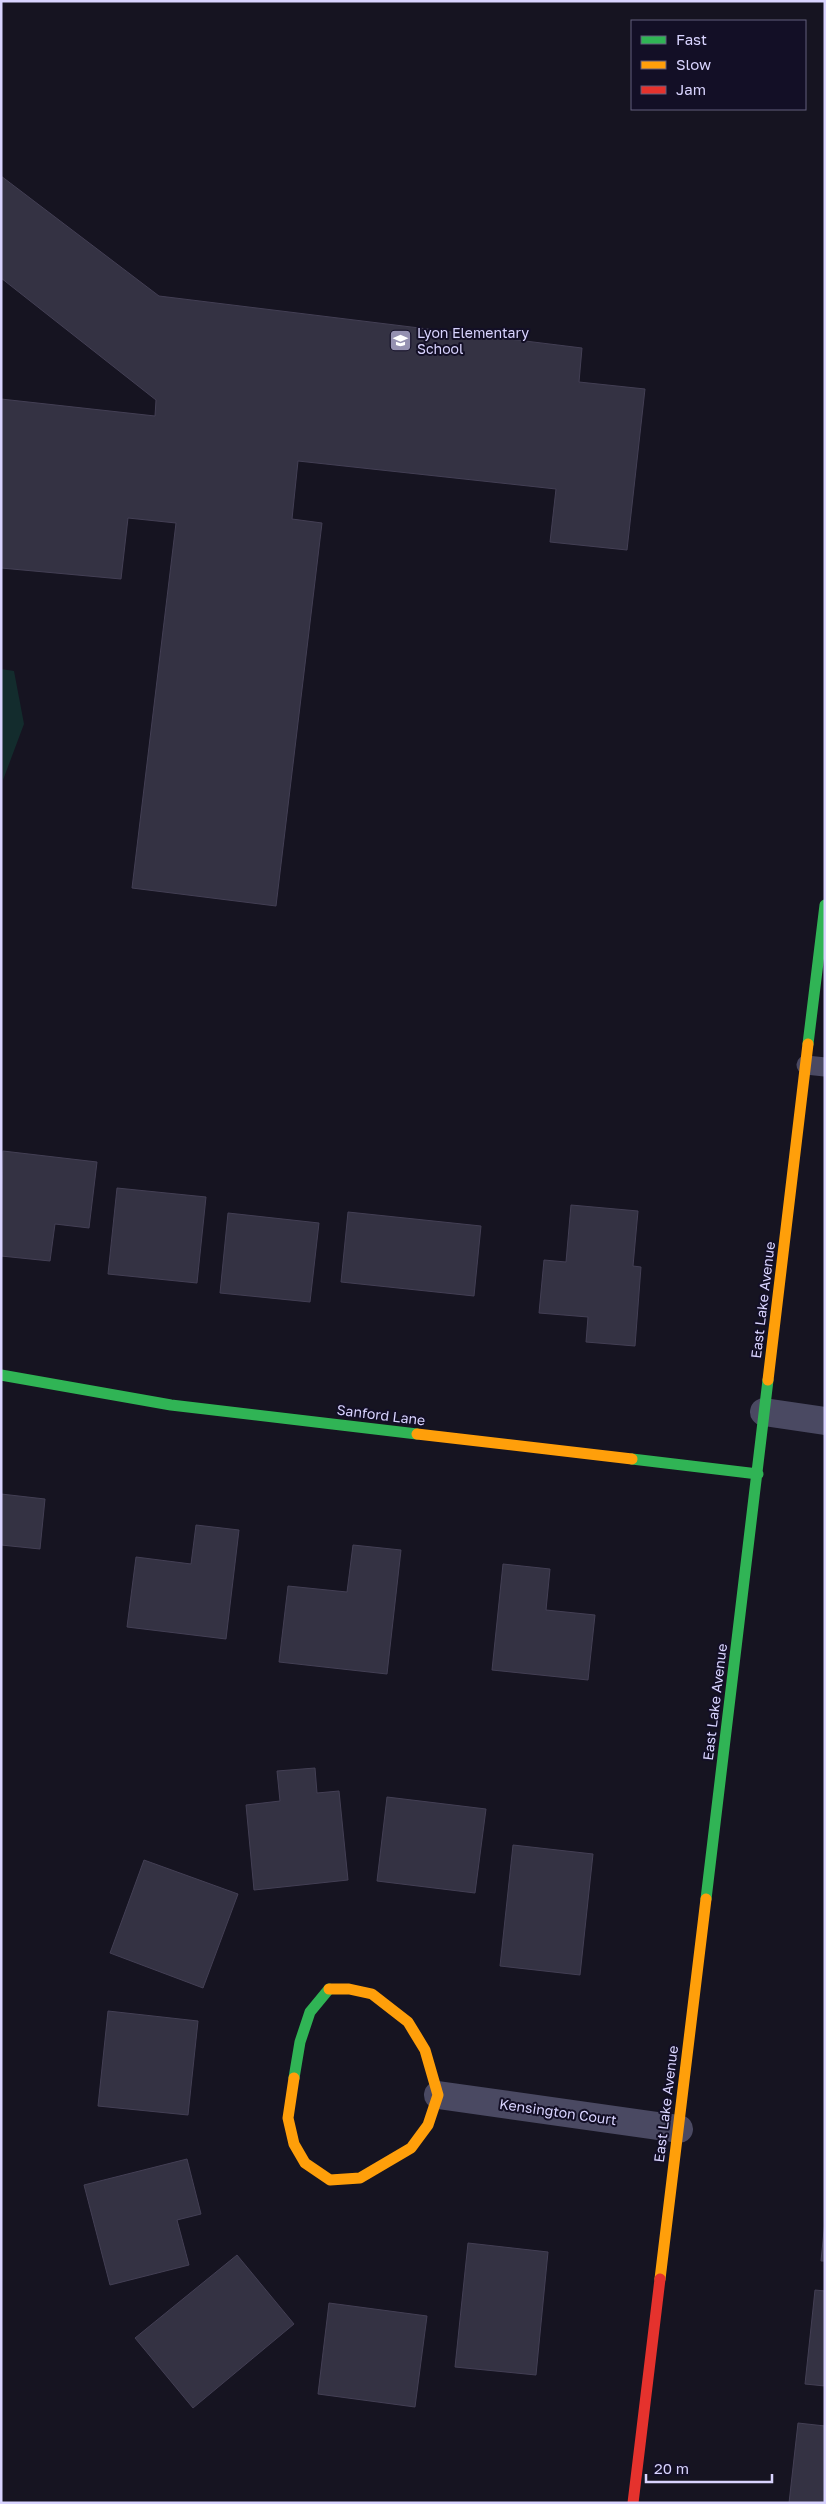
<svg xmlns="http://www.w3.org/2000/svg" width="826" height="2504" viewBox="0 0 826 2504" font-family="'Golos Text',sans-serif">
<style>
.green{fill:#132c2d}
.building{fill:#343243;stroke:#433f54}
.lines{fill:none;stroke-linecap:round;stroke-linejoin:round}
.lane{stroke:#4a4962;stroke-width:19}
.street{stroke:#4a4962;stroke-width:28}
.fast{stroke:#30b455;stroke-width:11}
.slow{stroke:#ff9f0a;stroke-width:11}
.jam{stroke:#e5322d;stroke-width:11}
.labels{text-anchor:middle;stroke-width:4;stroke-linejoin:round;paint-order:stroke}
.poi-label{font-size:14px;fill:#d9d4ff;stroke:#130f26;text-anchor:start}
.street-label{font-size:14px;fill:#d9d4ff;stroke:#130f26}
</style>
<rect width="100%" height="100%" fill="#161421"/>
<path class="green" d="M1 669 14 671 24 724 3 780Z"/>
<path class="building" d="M1 176 159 296 582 348 579 382 645 389 627 550 550 542 556 489 298 461 292 519 322 523 276 906 132 888 176 523 128 518 121 579 1 568V399L155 416 156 400 1 278Z
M3 1151 97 1162 89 1228 55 1224 50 1261 1 1256Z
M117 1188 206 1197 197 1283 108 1274Z
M571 1205 638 1211 633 1266 641 1267 635 1346 586 1342 588 1317 539 1313 544 1260 566 1262Z
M348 1212 481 1226 474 1296 341 1282Z
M228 1213 319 1223 310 1302 220 1293Z
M1 1494 45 1499 40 1549 1 1545Z
M196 1525 239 1530 226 1639 127 1627 136 1557 191 1564Z
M353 1545 401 1550 387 1674 279 1662 288 1586 347 1592Z
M503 1564 550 1569 546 1610 595 1615 588 1680 492 1670Z
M315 1768 317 1793 339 1791 348 1880 254 1890 246 1805 280 1801 277 1771Z
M387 1797 486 1809 475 1893 377 1881Z
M513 1845 593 1854 580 1975 500 1966Z
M144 1860 238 1894 203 1988 110 1953Z
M108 2011 198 2021 188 2115 98 2106Z
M187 2159 201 2214 177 2220 189 2265 110 2285 84 2185Z
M825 2221V2261H821Z
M468 2243 548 2252 536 2375 455 2367Z
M237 2255 294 2324 193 2408 135 2338Z
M815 2290 825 2291V2386L805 2384Z
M329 2303 427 2316 415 2407 318 2394Z
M798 2423 825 2426V2503H789Z"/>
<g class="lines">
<path class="lane" d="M806 1065 825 1067"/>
<path class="street" d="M764 1412 825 1421
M438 2095 679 2129"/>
<path class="fast" d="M808 1044 825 905
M1 1375 171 1405 417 1434
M632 1459 758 1474
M706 1899 768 1380
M294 2078 300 2042 310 2012 329 1989"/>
<path class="slow" d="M768 1380 808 1044
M417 1434 632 1459
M294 2078 288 2118 294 2144 305 2163 330 2180 360 2178 411 2148 428 2125 438 2095 425 2050 408 2022 372 1994 349 1989H329
M660 2279 706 1899"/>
<path class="jam" d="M633 2503 660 2279"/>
</g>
<defs>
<symbol id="school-square" viewBox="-11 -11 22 22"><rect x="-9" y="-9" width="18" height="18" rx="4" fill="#9591b1" stroke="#130f26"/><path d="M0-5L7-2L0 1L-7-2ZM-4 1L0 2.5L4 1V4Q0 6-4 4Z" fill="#fff"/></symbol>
</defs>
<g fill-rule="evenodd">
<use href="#school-square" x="388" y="328" width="25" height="25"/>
</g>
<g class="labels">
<g class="poi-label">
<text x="417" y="338">Lyon Elementary<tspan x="417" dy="16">School</tspan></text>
</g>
<g class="street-label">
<text transform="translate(763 1300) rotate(-83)" y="5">East Lake Avenue</text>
<text transform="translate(381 1415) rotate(7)" y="5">Sanford Lane</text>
<text transform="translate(715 1702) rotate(-83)" y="5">East Lake Avenue</text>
<text transform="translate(666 2104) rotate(-83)" y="5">East Lake Avenue</text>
<text transform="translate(558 2112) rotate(8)" y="5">Kensington Court</text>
</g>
</g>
<rect width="826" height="2504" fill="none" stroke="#d9d4ff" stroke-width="5"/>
<rect x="631" y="20" width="175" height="90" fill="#130f26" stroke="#625e7d"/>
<rect x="641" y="36" width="25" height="8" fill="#30b455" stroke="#625e7d"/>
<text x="676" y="45" font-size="15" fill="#d9d4ff">Fast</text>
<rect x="641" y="61" width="25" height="8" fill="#ff9f0a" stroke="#625e7d"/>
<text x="676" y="70" font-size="15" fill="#d9d4ff">Slow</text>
<rect x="641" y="86" width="25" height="8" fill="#e5322d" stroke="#625e7d"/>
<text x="676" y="95" font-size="15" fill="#d9d4ff">Jam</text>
<path d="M646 2474v8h126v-8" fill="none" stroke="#d9d4ff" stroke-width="2.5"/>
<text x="654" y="2474" font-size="15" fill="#d9d4ff" stroke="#130f26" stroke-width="4" paint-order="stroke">20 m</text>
</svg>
